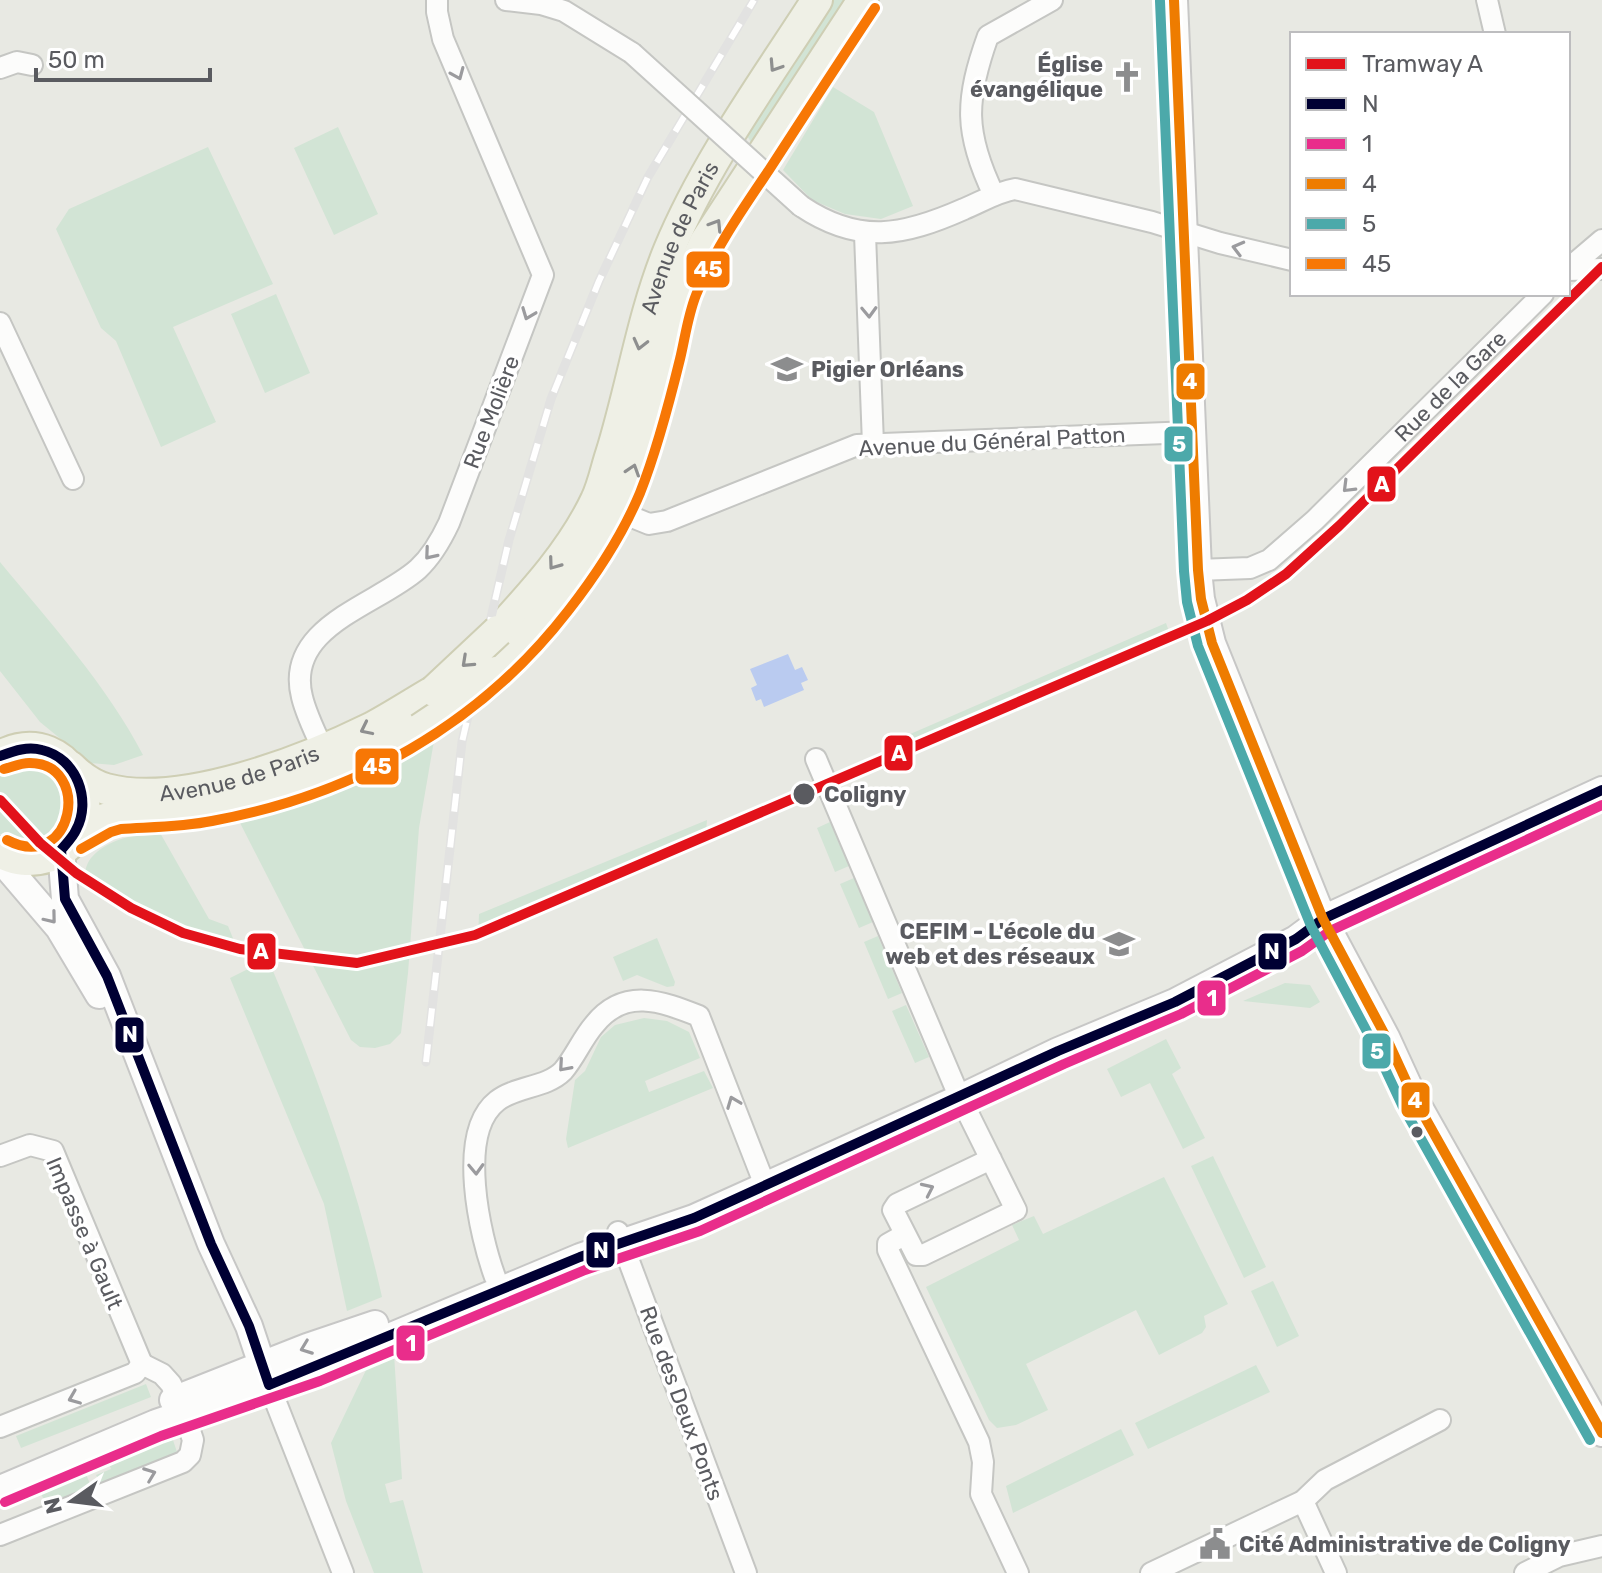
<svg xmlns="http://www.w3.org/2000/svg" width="1602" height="1573" viewBox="0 0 1602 1573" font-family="Rubik,sans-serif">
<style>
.green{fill:#d2e4d5}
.water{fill:#bacbf0}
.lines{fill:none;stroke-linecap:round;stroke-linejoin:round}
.minor-casing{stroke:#c5c6c3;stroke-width:24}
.secondary-casing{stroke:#c7c7c6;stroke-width:30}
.primary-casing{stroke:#ceceb4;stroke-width:34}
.minor{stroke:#fcfcfb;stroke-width:20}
.secondary{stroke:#fcfcfb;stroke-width:26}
.primary{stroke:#eff0e6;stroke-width:30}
.rail-casing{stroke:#e2e2e1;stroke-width:9}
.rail{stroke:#fff;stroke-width:6;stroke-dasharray:18;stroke-linecap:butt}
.minor-bridge-casing{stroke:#c5c6c3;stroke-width:24;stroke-linecap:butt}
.primary-bridge-casing{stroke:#ceceb4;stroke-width:34;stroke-linecap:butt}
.minor-bridge{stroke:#fcfcfb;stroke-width:20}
.primary-bridge{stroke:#eff0e6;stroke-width:30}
.bus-1-casing{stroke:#fff;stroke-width:16}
.bus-2-casing{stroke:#fff;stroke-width:16}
.bus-3-casing{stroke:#fff;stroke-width:16}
.bus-4-casing{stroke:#fff;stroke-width:16}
.bus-5-casing{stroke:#fff;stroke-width:16}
.bus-1{stroke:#003;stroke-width:10}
.bus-2{stroke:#e92d8b;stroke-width:10}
.bus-3{stroke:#ee7c00;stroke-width:10}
.bus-4{stroke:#4ca9aa;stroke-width:10}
.bus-5{stroke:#f77705;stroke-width:10}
.tram-1-casing{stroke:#fff;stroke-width:16}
.tram-1{stroke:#e2121a;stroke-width:10}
.oneway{stroke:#8e8f8f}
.oneway2{stroke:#9b9b9e}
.stop-dot{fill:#5a5b60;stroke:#fff;stroke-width:3}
.labels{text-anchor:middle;stroke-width:7;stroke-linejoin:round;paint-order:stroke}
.poi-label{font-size:22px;font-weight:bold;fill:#5a5b60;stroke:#fff;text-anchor:end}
.street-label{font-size:22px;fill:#5a5b60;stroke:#fff}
.stop-label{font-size:22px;font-weight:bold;fill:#5a5b60;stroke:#fff;text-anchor:start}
.line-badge{stroke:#fff;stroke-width:3}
.badge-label{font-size:22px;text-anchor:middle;font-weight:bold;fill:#fff}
</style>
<rect width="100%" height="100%" fill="#e8e9e3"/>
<path class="green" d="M830 0H851L754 147 741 126Z
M833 87 874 112 913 206 881 219 845 214 812 200 783 170Z
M338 127 378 214 334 235 294 148Z
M208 147 273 284 173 327 216 422 161 447 116 341 101 328 56 229 69 209Z
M276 294 310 373 265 393 231 314Z
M0 562C49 621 108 687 143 755L114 765 90 763 40 722 0 671Z
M1166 623 1173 643 916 753 908 735Z
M435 735 419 828 408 973 401 1033 390 1044 375 1048 360 1047 351 1040 237 817 346 783Z
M33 763C108 783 57 879 0 834V776L17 765Z
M707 820 705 844 478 940 479 914Z
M830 822 849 866 835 872 817 828Z
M159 831 209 919 228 926 239 953C181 939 131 916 82 883 84 875 86 864 91 858 108 838 136 835 159 831Z
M854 878 873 922 859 928 840 884Z
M878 936 902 993 888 999 864 942Z
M657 938 675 982 674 986 667 987 637 975 623 981 613 957Z
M250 968 273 971C318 1077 357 1184 382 1297L347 1311 324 1204 230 978Z
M1285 983 1310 985 1320 1002 1310 1008 1243 1001Z
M906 1005 929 1057 915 1063 892 1011Z
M644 1018 667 1021 689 1032 700 1058 645 1081 649 1092 704 1071 713 1088 568 1148 566 1139 575 1080 585 1071 601 1037 615 1025Z
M1166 1039 1181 1068 1172 1074 1205 1138 1183 1149 1150 1083 1121 1097 1107 1069Z
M1213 1156 1266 1267 1244 1278 1191 1166Z
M1164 1177 1228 1304 1204 1316 1206 1327 1202 1333 1159 1355 1136 1310 1026 1364 1048 1410 1016 1425 997 1428 989 1420 926 1287 1019 1240 1012 1225 1034 1216 1043 1234Z
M1273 1281 1299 1336 1277 1347 1251 1291Z
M394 1354 402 1479 385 1484 390 1503 403 1500 423 1573H374L346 1501 331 1443 368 1366Z
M1256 1365 1270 1392 1148 1449 1135 1423Z
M146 1384 151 1397 21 1448 16 1436Z
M1121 1429 1134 1455 1013 1513 1006 1486Z
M172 1437 177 1452 100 1483 96 1475 111 1469 109 1463Z
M85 1472 91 1486 46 1505 40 1491Z"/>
<path class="water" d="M788 654 795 670 802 667 808 680 801 683 804 690 764 707 761 699 756 701 751 688 757 685 750 669Z"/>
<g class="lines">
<defs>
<g id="minor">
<path d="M506 0 541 4 564 11 632 53"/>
<path d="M1487 0 1495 34"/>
<path d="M0 68 17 62 32 65"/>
<path d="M994 195C964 133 965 100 988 36L1052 0"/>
<path d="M801 206C859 245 903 236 964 209 981 202 997 192 1015 189L1152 222 1220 243 1292 260"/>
<path d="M865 234 873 444"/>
<path d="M1568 269 1602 240"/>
<path d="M1568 270 1602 269"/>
<path d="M0 323 73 479"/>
<path d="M617 511 649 524 667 521 857 445 1192 432"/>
<path id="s1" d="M1198 570 1250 568 1269 560 1315 520 1543 294"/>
<path d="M816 759 956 1089C976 1129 996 1170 1016 1210L923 1255H916L893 1210 897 1204 991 1159"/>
<path d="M328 760C319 740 307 718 302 697 284 626 378 605 418 569 432 556 441 540 449 523L543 275 443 39 437 12V0"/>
<path d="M0 1156 30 1145 53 1151 142 1364"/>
<path d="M618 1232 746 1573"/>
<path d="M904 1235 888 1244V1250L979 1442 983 1462 981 1494 1018 1573"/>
<path d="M495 1277C480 1236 456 1133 497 1101 516 1086 546 1088 563 1071 575 1057 582 1039 594 1025 624 987 661 1001 699 1016L761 1175"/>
<path d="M269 1385 343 1573"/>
<path d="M0 1427 135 1373 142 1364"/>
<path d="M1303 1501 1336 1573"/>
<path d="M0 1535 183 1462 190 1455 193 1440 184 1413 171 1384 162 1374 142 1364"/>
<path d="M1151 1573 1303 1501 1325 1480 1440 1420"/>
<path d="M1525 1573 1559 1556 1602 1546"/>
</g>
<path id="secondary" d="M1174 0 1198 570 1201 599 1212 643 1323 919 1386 1037 1414 1098 1602 1433
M61 850 65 899 107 976 211 1244 249 1326 267 1380
M0 859 59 928 99 995
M173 1400 307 1347 375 1324
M0 1489 156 1423 315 1368 580 1257 694 1218 960 1098 1058 1051 1175 1002 1296 939 1323 919 1602 790"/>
<g id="primary">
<path id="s2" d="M498 631C534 592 573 549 596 500 603 486 606 469 611 454 632 387 642 316 669 250 706 161 765 81 817 0"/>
<path d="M496 672 554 609 609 527 631 477 682 292 705 242 863 0"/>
<path d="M0 756C73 717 121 831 48 857 32 862 14 861 0 852"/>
<path id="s3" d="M71 767C81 777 92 785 106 789 180 809 304 761 371 728 392 717 413 703 434 691"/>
<path d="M74 837 105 819 119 815C141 813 165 814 187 811 269 800 348 769 420 729"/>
</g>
</defs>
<use href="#minor" class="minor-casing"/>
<use href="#secondary" class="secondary-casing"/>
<use href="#primary" class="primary-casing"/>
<use href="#minor" class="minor"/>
<use href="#secondary" class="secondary"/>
<use href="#primary" class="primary"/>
<defs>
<path id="rail" d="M426 1062 462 742 509 540 551 399 599 281 648 177 754 0"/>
</defs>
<use href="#rail" class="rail-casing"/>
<use href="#rail" class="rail"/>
<defs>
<path id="minor-bridge" d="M632 53 801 206"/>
<path id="primary-bridge" d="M434 691 498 631
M420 729 462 701 496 672"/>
</defs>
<use href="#minor-bridge" class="minor-bridge-casing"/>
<use href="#primary-bridge" class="primary-bridge-casing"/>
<use href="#minor-bridge" class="minor-bridge"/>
<use href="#primary-bridge" class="primary-bridge"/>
<defs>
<path id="bus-1" d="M0 756C14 751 27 746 42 750 77 758 92 801 76 830 73 837 66 844 61 850L65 899 107 976 211 1244 249 1326 269 1385 580 1257 694 1218 1058 1051 1175 1002 1296 939 1323 919 1602 790"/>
<path id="bus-2" d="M5 1502 161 1436 320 1381 585 1270 700 1231 1064 1064 1181 1014 1302 951 1330 931 1602 805"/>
<path id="bus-3" d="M1174 0 1198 570 1201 599 1212 643 1323 919 1386 1037 1414 1098 1602 1433"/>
<path id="bus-4" d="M1160 1 1184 571 1187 602 1198 646 1311 926 1373 1043 1402 1105 1590 1440"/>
<path id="bus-5" d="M4 769C12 767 21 763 29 763 93 762 74 875 7 840
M81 849 111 832 121 829C152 827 182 827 212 821 354 795 479 726 568 611 597 574 622 536 640 493 657 450 669 404 680 359 685 338 688 315 696 295 714 250 742 210 769 170 804 116 839 62 875 8"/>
</defs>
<use href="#bus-1" class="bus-1-casing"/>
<use href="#bus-2" class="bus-2-casing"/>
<use href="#bus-3" class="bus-3-casing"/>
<use href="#bus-4" class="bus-4-casing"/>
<use href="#bus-5" class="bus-5-casing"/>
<use href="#bus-1" class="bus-1"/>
<use href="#bus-2" class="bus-2"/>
<use href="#bus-3" class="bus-3"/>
<use href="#bus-4" class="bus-4"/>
<use href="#bus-5" class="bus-5"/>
<defs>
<path id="tram-1" d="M0 800 40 843 76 873 131 908 183 933 240 949 357 963 475 935 1207 621 1247 600 1286 574 1339 526 1602 267"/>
</defs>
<use href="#tram-1" class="tram-1-casing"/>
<use href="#tram-1" class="tram-1"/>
</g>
<defs><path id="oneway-chevron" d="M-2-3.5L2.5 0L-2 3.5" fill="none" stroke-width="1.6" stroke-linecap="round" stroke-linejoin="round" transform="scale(2)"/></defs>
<g class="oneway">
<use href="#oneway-chevron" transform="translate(775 66) rotate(123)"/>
<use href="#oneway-chevron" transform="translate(716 225) rotate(-58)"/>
<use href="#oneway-chevron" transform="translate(640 344) rotate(104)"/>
<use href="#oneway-chevron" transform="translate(633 470) rotate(-72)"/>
<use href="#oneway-chevron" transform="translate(554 564) rotate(126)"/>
<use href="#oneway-chevron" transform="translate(467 662) rotate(137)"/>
<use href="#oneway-chevron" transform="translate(366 729) rotate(154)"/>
</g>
<g class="oneway2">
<use href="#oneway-chevron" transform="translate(458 74) rotate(67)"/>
<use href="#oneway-chevron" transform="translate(1238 248) rotate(-165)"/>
<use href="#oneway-chevron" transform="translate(869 312) rotate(88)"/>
<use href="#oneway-chevron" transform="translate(528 314) rotate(111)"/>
<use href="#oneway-chevron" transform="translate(1348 487) rotate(135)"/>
<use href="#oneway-chevron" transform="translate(430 554) rotate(130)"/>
<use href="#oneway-chevron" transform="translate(51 918) rotate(51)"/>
<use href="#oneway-chevron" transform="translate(564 1066) rotate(131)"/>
<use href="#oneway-chevron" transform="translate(733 1102) rotate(-111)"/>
<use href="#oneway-chevron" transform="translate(476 1169) rotate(88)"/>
<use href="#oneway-chevron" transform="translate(928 1189) rotate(-25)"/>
<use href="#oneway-chevron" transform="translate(306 1348) rotate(159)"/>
<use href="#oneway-chevron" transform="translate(74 1398) rotate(158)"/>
<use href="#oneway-chevron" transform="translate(150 1474) rotate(-21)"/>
</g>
<defs>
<symbol id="church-bare" viewBox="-9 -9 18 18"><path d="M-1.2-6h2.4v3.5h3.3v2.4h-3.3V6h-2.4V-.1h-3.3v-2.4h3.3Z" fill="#8c8d8e" stroke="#fff" stroke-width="2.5" paint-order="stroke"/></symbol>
<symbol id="university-bare" viewBox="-9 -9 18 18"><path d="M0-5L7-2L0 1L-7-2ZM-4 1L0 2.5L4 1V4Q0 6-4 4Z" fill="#8c8d8e" stroke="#fff" stroke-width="2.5" paint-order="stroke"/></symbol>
<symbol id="civic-bare" viewBox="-9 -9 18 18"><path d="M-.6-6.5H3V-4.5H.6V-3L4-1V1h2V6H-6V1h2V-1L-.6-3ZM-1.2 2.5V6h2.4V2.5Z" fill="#8c8d8e" stroke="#fff" stroke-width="2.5" paint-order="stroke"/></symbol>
</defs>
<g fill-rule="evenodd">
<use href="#church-bare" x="1105" y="55" width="44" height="44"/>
<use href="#university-bare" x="765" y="347" width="44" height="44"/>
<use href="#university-bare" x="1097" y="922" width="44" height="44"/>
<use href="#civic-bare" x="1193" y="1522" width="44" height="44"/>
</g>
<g class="stop-dot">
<circle cx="804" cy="794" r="12"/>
<circle cx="1417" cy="1132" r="7"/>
</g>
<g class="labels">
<g class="poi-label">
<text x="1103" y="72">Église<tspan x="1103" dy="25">évangélique</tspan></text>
<text x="811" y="377" text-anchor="start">Pigier Orléans</text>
<text x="1095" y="939">CEFIM - L'école du<tspan x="1095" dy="25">web et des réseaux</tspan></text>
<text x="1239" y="1552" text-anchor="start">Cité Administrative de Coligny</text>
</g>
<g class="street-label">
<text dy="8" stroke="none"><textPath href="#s2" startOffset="440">Avenue de Paris</textPath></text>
<text dy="8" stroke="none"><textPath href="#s1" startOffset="324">Rue de la Gare</textPath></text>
<text transform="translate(491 412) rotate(-69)" y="8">Rue Molière</text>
<text transform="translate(992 441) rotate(-3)" y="8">Avenue du Général Patton</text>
<text dy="8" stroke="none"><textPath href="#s3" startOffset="178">Avenue de Paris</textPath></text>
<text transform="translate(85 1233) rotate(67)" y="8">Impasse à Gault</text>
<text transform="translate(682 1403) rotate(70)" y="8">Rue des Deux Ponts</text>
</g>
<g class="stop-label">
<text x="824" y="802">Coligny</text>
</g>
</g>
<g class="line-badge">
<rect x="685" y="250" width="46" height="39" rx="8" fill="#f77705"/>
<rect x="1175" y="362" width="31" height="39" rx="8" fill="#ee7c00"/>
<rect x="1163" y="425" width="31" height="38" rx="8" fill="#4ca9aa"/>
<rect x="1366" y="465" width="31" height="38" rx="8" fill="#e2121a"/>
<rect x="883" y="734" width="31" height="38" rx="8" fill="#e2121a"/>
<rect x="354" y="747" width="46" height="39" rx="8" fill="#f77705"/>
<rect x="1257" y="932" width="31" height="39" rx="8" fill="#003"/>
<rect x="246" y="932" width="31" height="39" rx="8" fill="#e2121a"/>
<rect x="1196" y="979" width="31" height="38" rx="8" fill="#e92d8b"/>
<rect x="114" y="1016" width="31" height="38" rx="8" fill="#003"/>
<rect x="1361" y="1032" width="31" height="38" rx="8" fill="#4ca9aa"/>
<rect x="1400" y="1081" width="31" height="38" rx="8" fill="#ee7c00"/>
<rect x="585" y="1231" width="31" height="38" rx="8" fill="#003"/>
<rect x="395" y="1324" width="31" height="38" rx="8" fill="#e92d8b"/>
</g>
<g class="badge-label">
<text x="708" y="277">45</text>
<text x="1190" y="389">4</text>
<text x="1179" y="452">5</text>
<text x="1382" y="492">A</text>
<text x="899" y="761">A</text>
<text x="377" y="774">45</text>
<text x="1272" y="959">N</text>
<text x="261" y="959">A</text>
<text x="1212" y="1006">1</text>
<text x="130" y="1042">N</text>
<text x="1377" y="1059">5</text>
<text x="1415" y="1108">4</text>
<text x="601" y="1258">N</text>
<text x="411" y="1351">1</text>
</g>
<rect x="1290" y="32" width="280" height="264" fill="#ffffff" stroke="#bdbdbf" stroke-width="2"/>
<rect x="1306" y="58" width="40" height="12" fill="#e2121a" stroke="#bdbdbf" stroke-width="2"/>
<text x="1362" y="72" font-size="24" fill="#5a5b60">Tramway A</text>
<rect x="1306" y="98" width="40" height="12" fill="#000033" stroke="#bdbdbf" stroke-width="2"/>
<text x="1362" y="112" font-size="24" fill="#5a5b60">N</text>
<rect x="1306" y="138" width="40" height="12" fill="#e92d8b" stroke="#bdbdbf" stroke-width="2"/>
<text x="1362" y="152" font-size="24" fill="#5a5b60">1</text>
<rect x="1306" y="178" width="40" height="12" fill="#ee7c00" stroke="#bdbdbf" stroke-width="2"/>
<text x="1362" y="192" font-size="24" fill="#5a5b60">4</text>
<rect x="1306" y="218" width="40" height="12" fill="#4ca9aa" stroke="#bdbdbf" stroke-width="2"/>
<text x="1362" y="232" font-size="24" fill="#5a5b60">5</text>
<rect x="1306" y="258" width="40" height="12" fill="#f77705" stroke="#bdbdbf" stroke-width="2"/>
<text x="1362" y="272" font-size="24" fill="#5a5b60">45</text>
<g transform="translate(72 1501) rotate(256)" stroke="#ffffff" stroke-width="6" paint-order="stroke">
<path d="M0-6L14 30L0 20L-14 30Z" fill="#5a5b60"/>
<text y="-12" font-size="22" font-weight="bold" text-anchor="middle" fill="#5a5b60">N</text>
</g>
<path d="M36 68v12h174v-12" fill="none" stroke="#5a5b60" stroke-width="4"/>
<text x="48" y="68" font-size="24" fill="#5a5b60" stroke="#ffffff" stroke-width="6" paint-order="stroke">50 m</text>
</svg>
